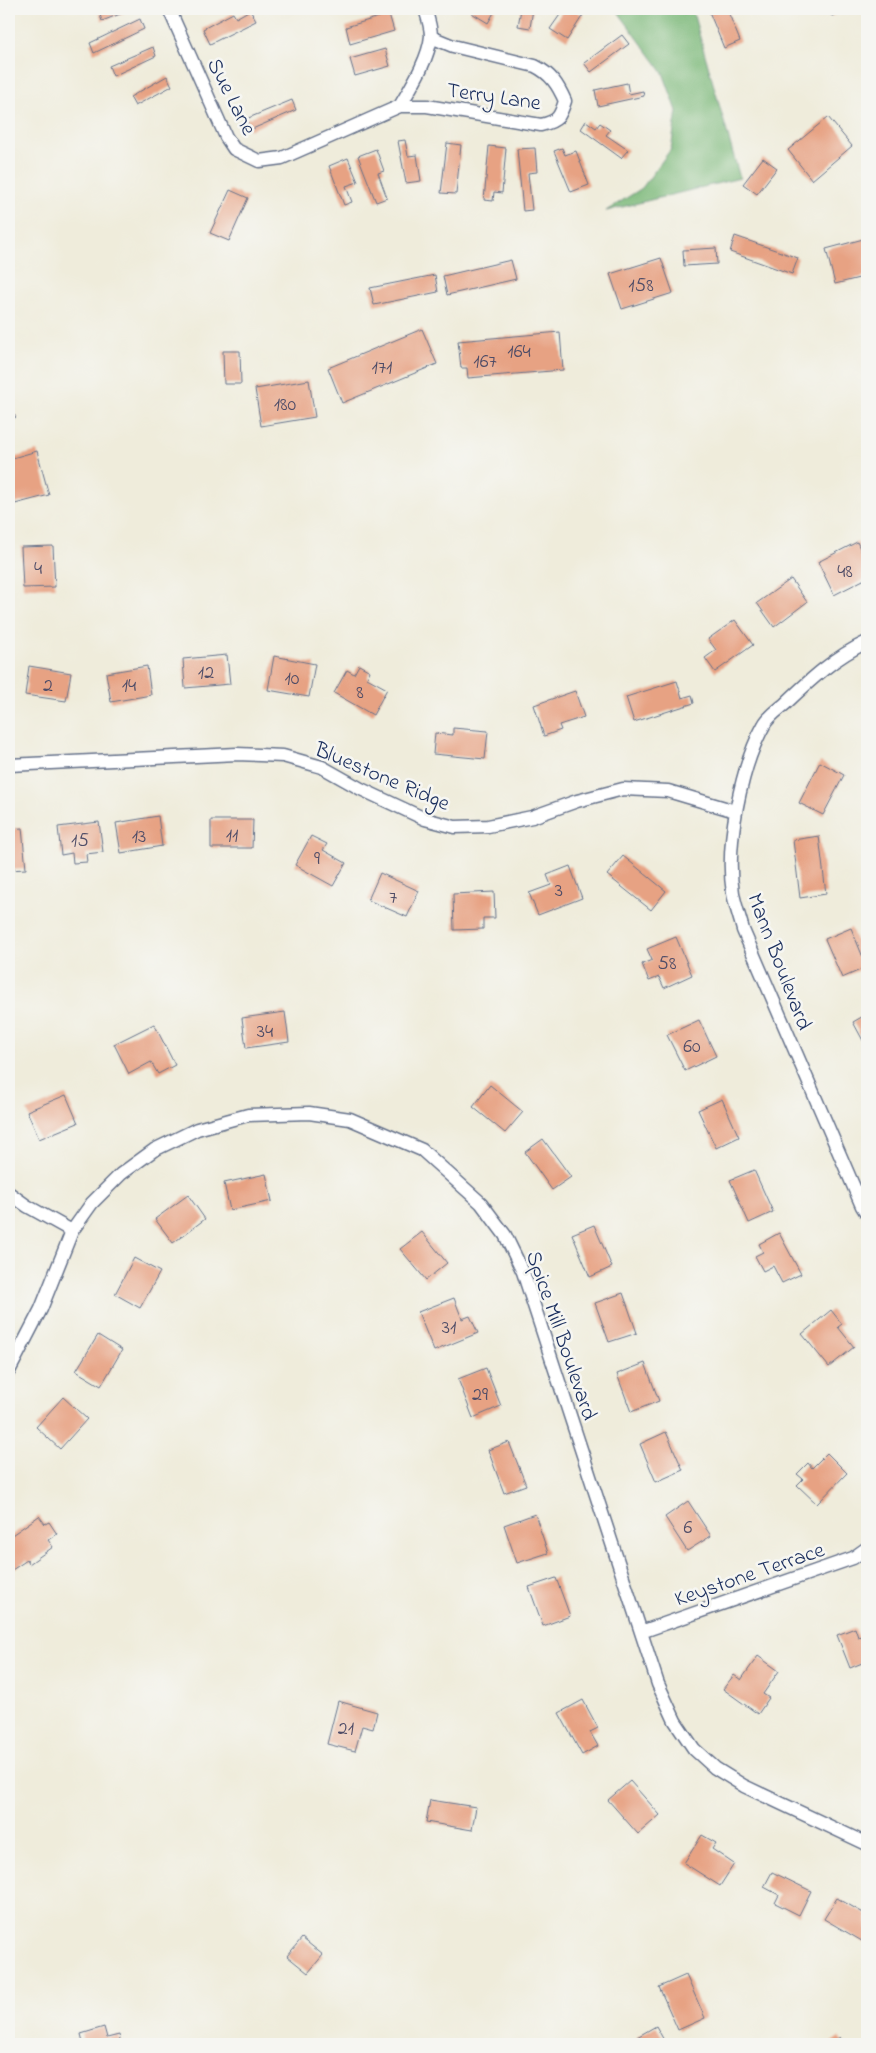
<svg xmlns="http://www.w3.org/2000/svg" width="876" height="2053" viewBox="0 0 876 2053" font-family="'Indie Flower',sans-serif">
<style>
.forest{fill:#7ab878;stroke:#4a746b}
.building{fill:#e7a283}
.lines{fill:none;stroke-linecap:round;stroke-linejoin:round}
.minor-casing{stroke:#65718a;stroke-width:15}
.minor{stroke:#fff;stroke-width:12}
.labels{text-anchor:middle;stroke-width:5;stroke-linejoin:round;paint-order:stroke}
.number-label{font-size:20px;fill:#4e4c67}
.street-label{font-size:22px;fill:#1b2f5e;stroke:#f6f6f2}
</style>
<rect width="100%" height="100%" fill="#f6f6f2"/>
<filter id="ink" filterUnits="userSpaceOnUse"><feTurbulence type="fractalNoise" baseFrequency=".02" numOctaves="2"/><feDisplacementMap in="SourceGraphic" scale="10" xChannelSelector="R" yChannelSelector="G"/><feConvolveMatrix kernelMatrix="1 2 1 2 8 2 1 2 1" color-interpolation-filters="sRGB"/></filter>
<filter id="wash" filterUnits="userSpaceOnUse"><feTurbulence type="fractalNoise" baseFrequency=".0096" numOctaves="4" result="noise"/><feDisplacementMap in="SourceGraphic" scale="20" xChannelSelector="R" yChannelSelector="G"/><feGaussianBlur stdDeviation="1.12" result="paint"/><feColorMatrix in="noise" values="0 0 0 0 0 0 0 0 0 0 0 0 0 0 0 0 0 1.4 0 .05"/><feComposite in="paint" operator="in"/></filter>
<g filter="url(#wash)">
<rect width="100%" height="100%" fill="#efecdb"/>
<path class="forest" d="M616 9H692L740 178 606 211 642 188 671 149 677 111 663 73Z"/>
<g id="blocks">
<path class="building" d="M98 9H133L102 21Z
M472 9H496L488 23 470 12Z
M521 9H533L530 28 518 26Z
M564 9H573L583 15 567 40 550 29Z
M708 9H727L740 41 724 48Z
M819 9H837L833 16Z
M250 10 256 21 210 44 203 29 233 13 236 18Z
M389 14 394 31 350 44 346 27Z
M140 19 144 29 94 53 90 43Z
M622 35 629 44 591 72 584 63Z
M153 47 156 56 113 76 109 66Z
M385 49 390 66 355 76 350 59Z
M167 76 172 86 135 106 130 97Z
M627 83 629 94 643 91 644 96 598 106 595 90Z
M292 100 296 110 250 130 246 119Z
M828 117 852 146 812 180 788 150Z
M586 121 596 128 600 123 610 130 606 135 628 150 621 158 581 129Z
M405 140 408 156 417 155 421 181 406 183 398 141Z
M447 143 461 145 456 194 441 193Z
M489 146 506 148 502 193 494 192 493 201 484 200Z
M535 148 537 172 528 173 532 210 523 211 517 149Z
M562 148 565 155 576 151 589 185 571 192 554 151Z
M376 149 384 171 378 173 387 198 376 202 358 156Z
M348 158 358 182 346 186 352 202 344 205 329 166Z
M763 158 777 168 757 194 743 184Z
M230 190 248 198 229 241 210 233Z
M735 236 798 258 792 274 730 252Z
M867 238V276L835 284 826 249Z
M716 248 717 264 684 266 683 250Z
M661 258 673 293 622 309 610 274Z
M511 260 516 279 447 295 443 276Z
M435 275 438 292 374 305 370 288Z
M422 329 437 364 342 403 328 368Z
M560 332 563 370 468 378 467 368H461L458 341Z
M223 351H240L241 384H224Z
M309 380 315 417 261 426 255 389Z
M9 408 16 417 9 422Z
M37 451 49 495 15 504 9 480V459Z
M857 542 867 563V578L834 595 818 562Z
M53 546 55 587 23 588 21 547Z
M791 579 807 602 774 627 757 603Z
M735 620 753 645 715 672 705 658 716 650 708 639Z
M227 655 230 684 185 688 183 659Z
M274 656 315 664 309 697 268 690Z
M359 665 370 671 367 678 387 689 373 715 334 693 347 670 354 674Z
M29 666 71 673 66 701 25 695Z
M147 666 151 695 111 702 106 673Z
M677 681 682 698 692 695 694 703 634 722 626 697Z
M575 691 584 717 559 725 561 730 544 736 534 705Z
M453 728 488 731 485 759 433 754 435 733 453 735Z
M820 762 844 775 823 815 799 803Z
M158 816 162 846 121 853 116 823Z
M211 820H253L252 848H211Z
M99 822 103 852 86 854 87 862 73 863 72 853 61 855 58 827Z
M22 828 26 869 9 870V829Z
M311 836 327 844 323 850 346 863 333 886 295 865Z
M819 836 826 894 800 898 793 840Z
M623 856 666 891 651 910 607 875Z
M570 866 582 898 538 915 529 893 551 885 547 875Z
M380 873 419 891 407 917 368 900Z
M494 892 495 918H483V929L454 930 453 894Z
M851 928 867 967 842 978 825 939Z
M676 937 692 975 664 988 659 977 649 981 642 964 652 960 647 949Z
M285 1012 289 1042 246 1048 242 1018Z
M867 1014V1048L853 1022Z
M699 1020 716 1056 685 1071 667 1035Z
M154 1024 175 1065 158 1074 151 1062 129 1074 114 1044Z
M490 1085 523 1112 505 1133 473 1107Z
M66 1095 78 1123 39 1139 27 1111Z
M722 1099 739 1137 716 1148 698 1110Z
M543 1139 571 1177 552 1190 525 1152Z
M754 1170 773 1212 749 1223 730 1180Z
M266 1174 272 1201 230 1210 224 1183Z
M188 1195 205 1219 173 1243 155 1219Z
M594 1225 612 1267 590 1277 572 1234Z
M422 1232 447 1263 426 1280 400 1249Z
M779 1233 801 1274 782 1283 773 1266 763 1271 755 1256 763 1252 759 1244Z
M134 1258 160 1272 140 1308 115 1294Z
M623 1293 637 1333 609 1342 595 1303Z
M454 1298 462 1319 470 1316 478 1333 434 1351 418 1312Z
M831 1310 842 1324 838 1327 854 1347 829 1367 802 1334Z
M98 1335 122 1350 101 1386 76 1371Z
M645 1363 659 1401 631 1412 617 1374Z
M486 1368 501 1406 473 1418 458 1379Z
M63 1397 87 1419 60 1449 36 1427Z
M666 1432 683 1470 656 1482 640 1444Z
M509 1442 526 1485 504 1493 488 1450Z
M827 1453 847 1473 817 1504 797 1485 803 1479 797 1474 808 1463 812 1468Z
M688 1501 711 1536 687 1551 665 1517Z
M535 1514 548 1553 517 1563 504 1525Z
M39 1516 45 1524 49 1522 57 1534 48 1540 53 1547 29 1564 27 1560 9 1572V1537Z
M556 1578 570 1616 543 1626 529 1587Z
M855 1628 858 1637 867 1634V1661L850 1668 837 1635Z
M758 1656 779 1671 763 1694 769 1698 758 1714 723 1689 734 1675 741 1680Z
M583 1700 598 1728 590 1732 598 1746 582 1755 559 1713Z
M338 1701 377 1712 373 1729 362 1726 355 1751 327 1744Z
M630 1781 660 1815 638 1834 608 1800Z
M430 1800 476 1807 472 1830 426 1822Z
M702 1835 716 1843 712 1849 734 1864 720 1886 684 1863Z
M772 1872 811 1891 799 1915 775 1903 779 1895 764 1887Z
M837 1898 867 1915V1944L824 1919Z
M302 1938 323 1955 308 1973 287 1956Z
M686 1975 705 2018 678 2030 659 1987Z
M656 2026 666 2044H641L637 2037Z
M104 2027 107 2038 119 2035 121 2044H77L83 2042 81 2034Z
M840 2037 845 2044H830Z"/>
</g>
</g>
<g filter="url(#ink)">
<use href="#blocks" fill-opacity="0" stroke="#65718a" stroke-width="1"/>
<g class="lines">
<defs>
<path id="minor" d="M169 9 226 137 234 149 259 161 282 158 400 106H427L541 125C558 121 560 117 565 101 558 85 551 74 535 66L453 46 431 37
M400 106C411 87 429 59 431 36 431 27 428 18 425 9
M867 642C835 657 811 679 785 704 778 710 768 717 764 725 741 766 725 846 733 893 735 905 740 918 743 930L862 1206 867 1214
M9 765 237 754 283 756 322 767 361 789 425 819 455 827 488 826 532 817 577 801 623 789 668 791 735 811
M9 1193 27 1206 72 1231
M9 1371 41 1309 72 1231 92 1203 121 1174 154 1150 197 1129 248 1115 309 1113 350 1119 422 1150 481 1203 505 1235 523 1272 658 1684 675 1721 694 1749 715 1768 744 1786 867 1844
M641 1632 853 1558 867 1548"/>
</defs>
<use href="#minor" class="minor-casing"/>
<use href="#minor" class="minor"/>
</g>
</g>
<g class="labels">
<g class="number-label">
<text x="641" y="291">158</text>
<text x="519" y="357">164</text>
<text x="485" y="367">167</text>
<text x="382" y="373">171</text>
<text x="285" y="410">180</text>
<text x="38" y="574">4</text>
<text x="845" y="577">48</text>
<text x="206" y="678">12</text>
<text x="292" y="684">10</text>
<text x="48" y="691">2</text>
<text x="129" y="691">14</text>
<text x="360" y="698">8</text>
<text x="232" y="841">11</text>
<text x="139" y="842">13</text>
<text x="80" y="846">15</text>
<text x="317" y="864">9</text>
<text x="559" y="896">3</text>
<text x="393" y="903">7</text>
<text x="667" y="969">58</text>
<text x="265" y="1037">34</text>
<text x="692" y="1052">60</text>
<text x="449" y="1333">31</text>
<text x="480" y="1400">29</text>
<text x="688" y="1533">6</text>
<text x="346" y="1734">21</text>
</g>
<g class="street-label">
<text transform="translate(494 95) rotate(8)" y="8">Terry Lane</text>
<text transform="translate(233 96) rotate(63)" y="8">Sue Lane</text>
<text transform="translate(383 775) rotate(23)" y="8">Bluestone Ridge</text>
<text transform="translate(781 961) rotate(69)" y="8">Mann Boulevard</text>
<text transform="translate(563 1335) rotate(71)" y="8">Spice Mill Boulevard</text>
<text transform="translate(749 1573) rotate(-19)" y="8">Keystone Terrace</text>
</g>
</g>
<rect width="876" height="2053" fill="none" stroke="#f6f6f2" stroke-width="30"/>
</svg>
